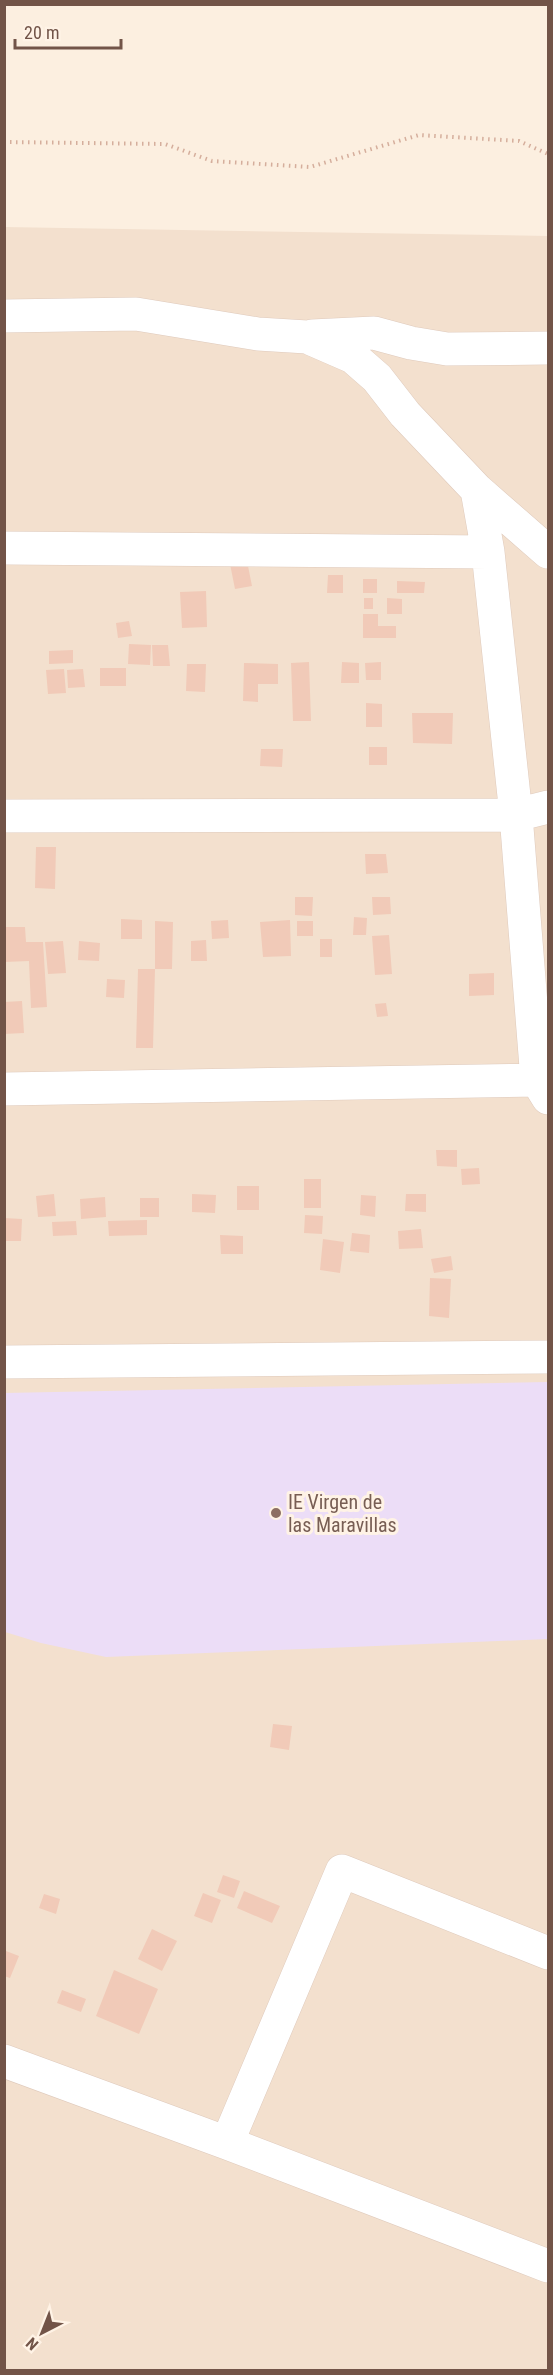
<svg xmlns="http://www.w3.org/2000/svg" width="553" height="2375" viewBox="0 0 553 2375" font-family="'Roboto Condensed',sans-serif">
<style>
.residential{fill:#f3e0ce}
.education{fill:#ecddf7}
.building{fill:#f1cab8}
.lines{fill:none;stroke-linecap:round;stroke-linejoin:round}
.minor-casing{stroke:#dfcabc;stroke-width:34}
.path{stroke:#d5ae9c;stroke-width:4;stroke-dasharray:1.5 4.5;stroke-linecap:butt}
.minor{stroke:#fff;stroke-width:33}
.education-dot{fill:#8d6e63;stroke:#fff3e6;stroke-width:2}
.labels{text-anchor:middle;stroke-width:6;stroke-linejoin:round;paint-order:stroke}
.education-label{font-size:20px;fill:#785e54;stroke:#fff3e6;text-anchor:start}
</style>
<rect width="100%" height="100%" fill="#fcefe0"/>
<path class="residential" d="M5 227 548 236V2370H5Z"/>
<path class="education" d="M548 1382V1639L106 1657 41 1643 5 1632V1393Z"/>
<path class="building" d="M247 561 252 586 235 589 230 564Z
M328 575H343V593H327Z
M363 579H377V593H363Z
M397 581 425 582 424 593H397Z
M206 591 207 627 182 628 180 592Z
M364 598H373V609H364Z
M387 598 402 599V614H387Z
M363 614H378V626H396V638H363Z
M129 621 132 636 118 638 116 623Z
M129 644 151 645 150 665 128 664Z
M152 645H168L170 666H153Z
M73 650V663L49 664V651Z
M309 662 311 721H293L291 663Z
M342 662 359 663V683H341Z
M381 662V680H366L365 663Z
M244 663 278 664V684H258V702L243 701Z
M187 664H206L205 692 186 691Z
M100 668H126V686H100Z
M64 669 66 693 48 694 46 670Z
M83 669 85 687 68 688 67 670Z
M366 703 382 704V727H366Z
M412 713H453L452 744 413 743Z
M369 747H387V765H369Z
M261 749H283L282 767 260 766Z
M36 847H56L55 889 35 888Z
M365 854H386L388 873 366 874Z
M295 897H313L312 916 295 915Z
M372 897H390L391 914 373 915Z
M354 917 367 918 366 935H353Z
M121 919 142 920V939H121Z
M228 920 229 938 212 939 211 921Z
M290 920 291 956 263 957 260 922Z
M155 921 173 922 172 969H155Z
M297 921H313V936H297Z
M4 927H25L26 942H43L47 1007 31 1008 29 961 4 962Z
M389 935 392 974 375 975 372 936Z
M320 939H332V957H320Z
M206 940 207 961H191V941Z
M63 941 66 973 48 974 45 942Z
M79 941 100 943 99 961 78 960Z
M138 969H155L153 1048H136Z
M494 973V995L469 996V974Z
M107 979 125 980 124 998 106 997Z
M22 1001 24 1033 4 1034V1002Z
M386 1003 388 1016 377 1017 375 1004Z
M436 1150H457V1167L437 1166Z
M479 1168 480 1184 462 1185 461 1169Z
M304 1179H321V1208H304Z
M237 1186H259V1210H237Z
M54 1194 56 1216 38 1217 36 1196Z
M192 1194 216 1195 215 1213 192 1212Z
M406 1194H426V1212L405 1211Z
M361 1195 376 1196 375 1217 360 1215Z
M105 1197 106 1217 81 1219 80 1199Z
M140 1198H159V1217H140Z
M305 1215 323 1216 322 1234 304 1233Z
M4 1218 22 1219 21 1241H4Z
M147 1220V1235L109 1236 108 1221Z
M76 1221 77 1235 53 1236 52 1222Z
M421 1229 423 1248 399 1249 398 1231Z
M352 1233 370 1235 369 1253 350 1251Z
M220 1235 243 1236V1254H221Z
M323 1239 344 1242 340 1273 320 1270Z
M451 1256 453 1270 434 1273 431 1259Z
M430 1278 451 1279 449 1318 429 1316Z
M273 1724 292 1726 289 1750 270 1747Z
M223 1875 240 1881 234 1898 217 1892Z
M244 1891 280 1906 272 1923 237 1908Z
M203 1893 221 1900 212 1923 194 1916Z
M44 1894 60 1899 56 1914 39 1908Z
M152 1929 177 1941 162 1971 138 1959Z
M6 1951 19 1956 10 1978 4 1976Z
M114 1970 158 1989 139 2034 96 2016Z
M62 1990 86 1999 81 2012 57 2003Z"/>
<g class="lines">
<defs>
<path id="minor" d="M4 316 136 314 258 334 307 337 353 357 377 378 405 414 477 490 488 552 516 815 537 1080 548 1098
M312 336 374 333 411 343 447 349 548 348
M477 490 548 552
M4 548 488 552
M4 816 516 815 548 807
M4 1089 537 1080
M4 1362 548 1357
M4 2061 227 2143 548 2266
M227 2143 342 1871 548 1953"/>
</defs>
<use href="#minor" class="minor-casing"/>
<path class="path" d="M4 142 165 144 212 161 310 167 419 135 519 141 548 154"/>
<use href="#minor" class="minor"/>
</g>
<circle class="education-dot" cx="276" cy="1513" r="6"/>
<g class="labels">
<g class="education-label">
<text x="288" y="1509">IE Virgen de<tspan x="288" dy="23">las Maravillas</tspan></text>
</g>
</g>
<rect width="553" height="2375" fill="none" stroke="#725448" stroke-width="12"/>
<g transform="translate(42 2333) rotate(222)" stroke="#fff3e6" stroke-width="4.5" paint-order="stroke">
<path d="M0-4.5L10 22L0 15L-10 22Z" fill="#725448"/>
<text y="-9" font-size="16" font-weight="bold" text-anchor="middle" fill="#725448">N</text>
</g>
<path d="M15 39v9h106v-9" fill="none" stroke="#725448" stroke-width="3"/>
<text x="24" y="39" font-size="18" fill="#725448" stroke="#fff3e6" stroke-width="4.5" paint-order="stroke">20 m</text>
</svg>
